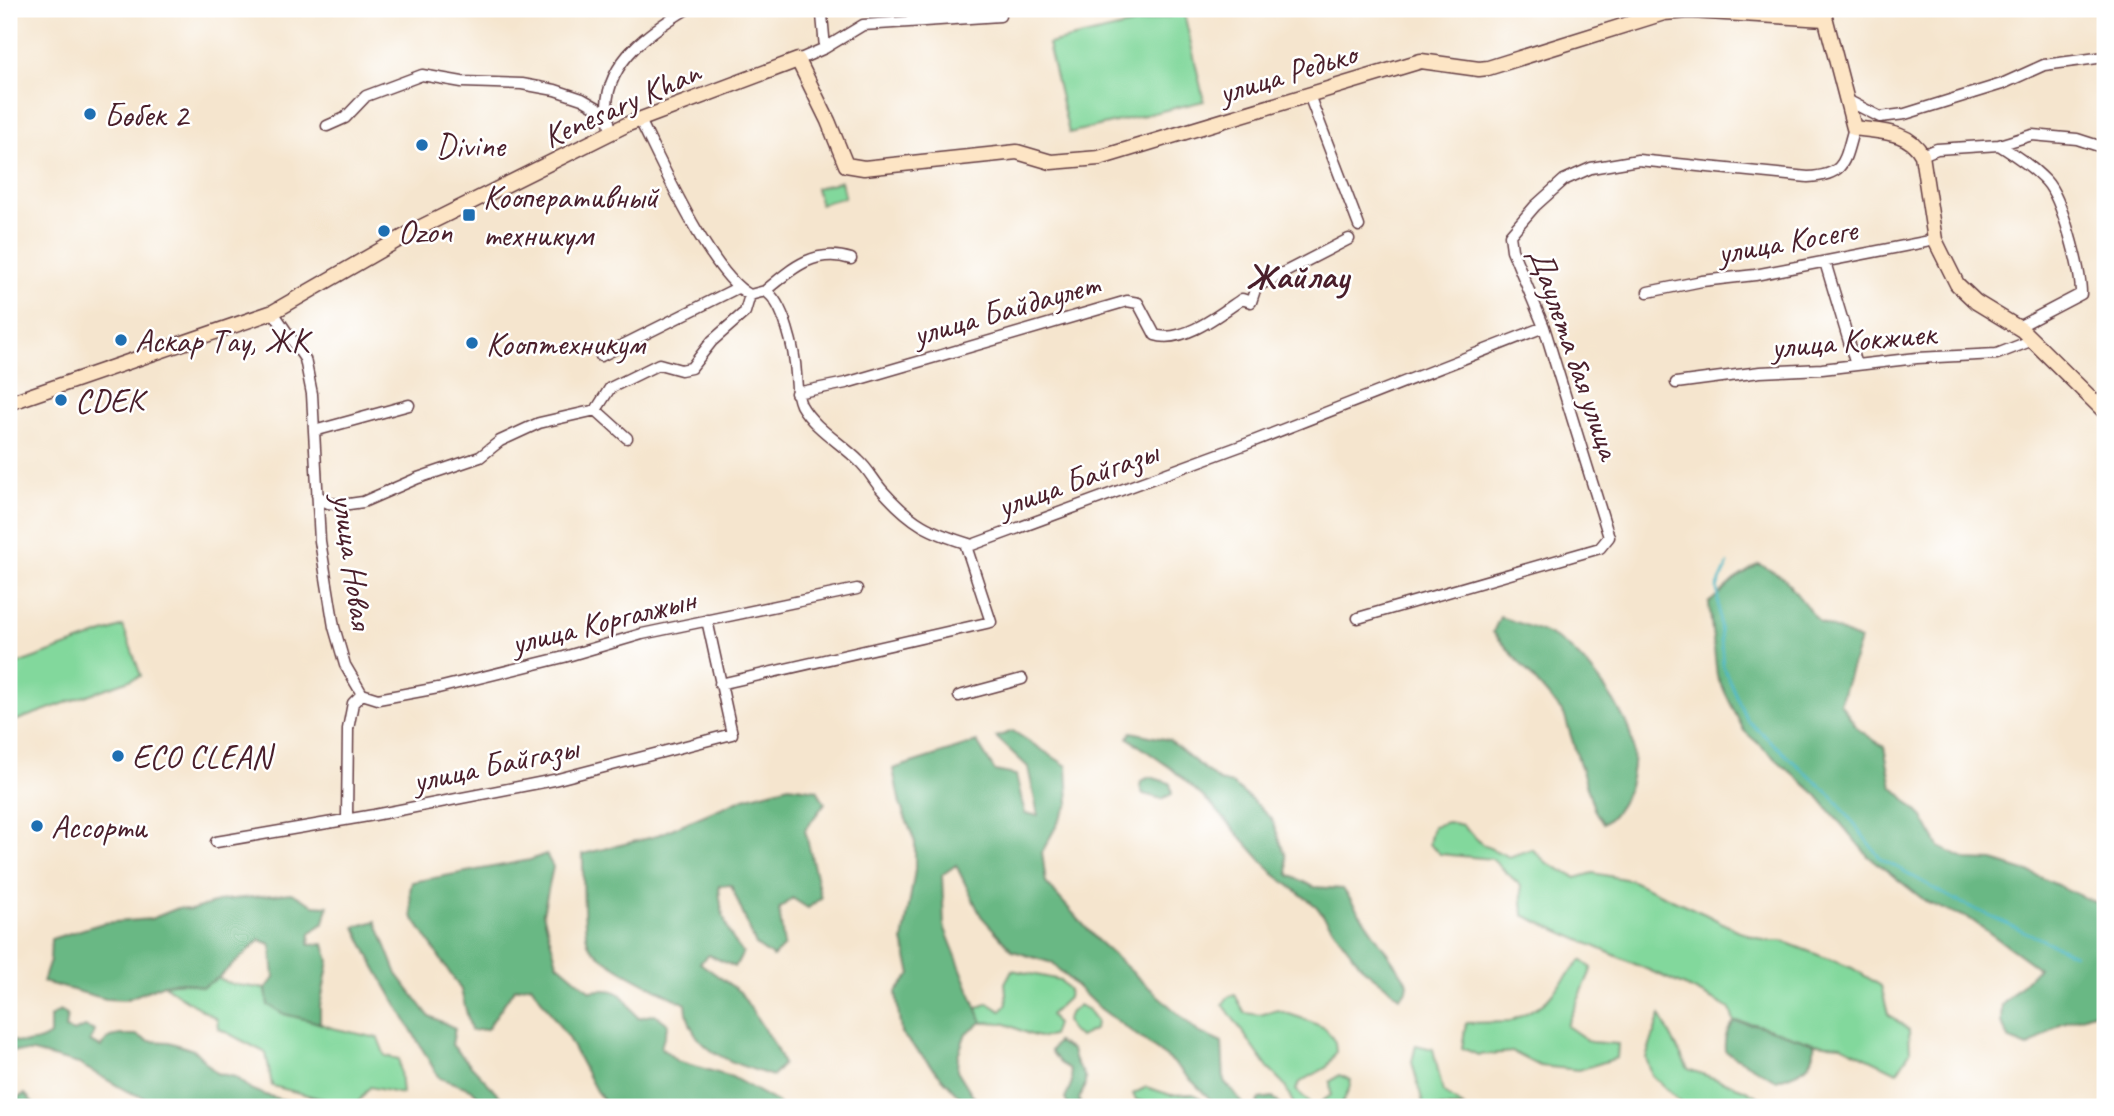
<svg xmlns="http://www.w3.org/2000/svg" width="2114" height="1116" viewBox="0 0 2114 1116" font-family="Caveat,sans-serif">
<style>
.green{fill:#82d89c;stroke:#667c64;stroke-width:2}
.forest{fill:#69b884;stroke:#5a6c58;stroke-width:2}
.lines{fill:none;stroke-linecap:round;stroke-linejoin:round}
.stream{stroke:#49b7c4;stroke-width:2.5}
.street-casing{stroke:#643d43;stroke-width:13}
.secondary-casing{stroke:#643d43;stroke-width:17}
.street{stroke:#fff;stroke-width:10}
.secondary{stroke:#fde5c5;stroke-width:14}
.poi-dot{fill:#1f6fb2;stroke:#fff;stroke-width:2.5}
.labels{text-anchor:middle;stroke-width:5;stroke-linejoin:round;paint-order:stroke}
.street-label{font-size:33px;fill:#4a1f2b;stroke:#fff}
.poi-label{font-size:33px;fill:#4a1f2b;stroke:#fff;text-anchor:start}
.neighbourhood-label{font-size:35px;font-weight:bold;fill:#4a1f2b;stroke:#fff}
</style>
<rect width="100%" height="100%" fill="#fff"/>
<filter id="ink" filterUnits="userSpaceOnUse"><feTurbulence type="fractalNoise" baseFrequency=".0143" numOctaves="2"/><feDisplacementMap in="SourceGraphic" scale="14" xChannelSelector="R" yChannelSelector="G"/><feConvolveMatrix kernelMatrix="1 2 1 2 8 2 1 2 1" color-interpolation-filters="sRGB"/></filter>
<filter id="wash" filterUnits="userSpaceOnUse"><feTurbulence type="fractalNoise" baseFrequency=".00686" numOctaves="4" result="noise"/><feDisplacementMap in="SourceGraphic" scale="28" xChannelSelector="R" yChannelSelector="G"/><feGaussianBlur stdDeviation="1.57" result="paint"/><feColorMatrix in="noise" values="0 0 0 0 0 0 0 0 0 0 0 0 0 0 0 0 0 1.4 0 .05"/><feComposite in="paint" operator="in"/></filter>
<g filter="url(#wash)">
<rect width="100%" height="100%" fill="#f5e5ce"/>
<path class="green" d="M1184 13 1204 101 1069 133 1048 44Z
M841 181 845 197 820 204 816 188Z
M123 626 141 676 9 723V667Z
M1448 822 1462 825 1483 845 1509 857 1532 849 1547 863 1576 878 1593 873 1630 880 1705 914 1734 929 1766 941H1782L1852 968 1881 986 1888 1014 1909 1030 1910 1052 1897 1072 1841 1045 1814 1043 1754 1024 1734 1022 1730 1009 1694 990 1523 915 1521 886 1492 859 1440 854 1429 844 1433 826Z
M1581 960 1592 968 1567 1026 1590 1042 1618 1044 1617 1058 1579 1070 1540 1066 1513 1052 1478 1055 1462 1048 1466 1023 1509 1022 1543 1004Z
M1012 970 1060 980 1069 990 1068 998 1050 1015 1056 1024 1052 1036C1035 1041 1021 1029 1006 1024 998 1022 989 1022 982 1022L976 1009 988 1003 1001 1011 1007 1004 1005 983Z
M218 978 231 984 266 989 268 1005 332 1028 378 1038 385 1056 399 1059 402 1094 370 1087 354 1107 272 1086 266 1053 218 1028 217 1019C199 1007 179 998 164 984L183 982 202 987Z
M1235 995 1245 1013 1260 1015 1277 1010 1304 1019 1325 1028 1335 1042 1336 1052 1327 1067 1299 1083 1296 1090 1314 1107 1331 1095 1330 1082 1339 1075 1351 1080 1349 1089 1341 1107H1295L1284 1084 1268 1068 1223 1004 1228 997Z
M1079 1005 1088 1010 1096 1021 1095 1029 1080 1037 1071 1031 1066 1021 1069 1014Z
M1660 1015 1688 1069 1744 1089 1776 1107H1685L1652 1075 1646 1058Z
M1416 1045 1433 1049 1443 1092 1463 1107H1424L1412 1062Z
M1146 1087 1171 1095 1193 1094 1201 1099 1198 1107H1162L1136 1100 1133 1094Z
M1947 1097 1969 1099 1970 1107H1936Z"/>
<path class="forest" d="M1759 564 1784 578 1819 622 1860 640 1840 703 1858 729 1884 747 1892 786 1923 817 1939 847 1966 860 1993 861 2031 873 2105 907V1009L2060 1024 2028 1047 2010 1040 2001 1022 2002 1005 2038 968 1970 919 1928 903 1868 856 1817 795 1744 731 1717 676 1709 603 1734 580Z
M1500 617C1525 625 1554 633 1573 651 1593 670 1613 697 1625 721 1642 755 1632 802 1603 824L1594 809 1564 714 1493 632Z
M1013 731 1067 766 1069 803 1042 852 1046 883 1097 940 1198 1032 1222 1043 1224 1081 1246 1107H1218L1173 1062 1097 1006 1052 963 1013 951 981 916 956 865 942 875 944 926 982 1022 966 1033 958 1055 957 1070 980 1107H969L901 1033 896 992 911 974 903 941 915 870V842L900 804 893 769 977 742 995 771 1016 775 1025 814 1038 815 1028 767 996 737Z
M1131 732 1169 740 1219 781 1232 784 1261 808 1272 820 1286 856 1289 875 1314 887 1343 889 1408 983 1407 990 1400 997 1363 968 1316 906 1274 874 1212 805 1172 769 1128 738Z
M1150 777 1170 783 1172 794 1162 799 1143 794 1140 787 1141 781Z
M789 786 817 790 825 803 805 830 821 898 808 908 792 898 779 909 784 946 773 957 756 945 731 885 719 886C720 910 726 934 743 953L735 967 709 955 700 963 740 992 775 1046 783 1064 773 1076C734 1063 689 1053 686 1004 662 992 603 965 589 945 583 935 583 870 583 854L653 837 744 798Z
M546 854 553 867 543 913 557 963 590 991C622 987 621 994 638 1018L655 1014 668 1024 661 1047 677 1061 732 1077 778 1103 780 1107H609L596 1091 568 1038 531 985 514 989 487 1029 471 1031 461 990 412 916 410 891 412 882 530 860Z
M292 893 313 905 328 906 324 923 310 933 309 945 324 944 329 961 320 1006V1023L284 1014 268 1005 266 989 274 978 271 944 260 940 218 978 202 987 183 982 164 984 125 1000 106 999 43 982 50 960 51 939 103 923 151 919 178 908 191 910 224 900Z
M376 921 397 974 429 1016 455 1028 452 1045 510 1107H489L471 1089 439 1078 371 960 355 927Z
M60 1011 67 1015 65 1029 74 1032 85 1027 95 1031 90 1042 101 1047 110 1037 121 1035H136L149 1041 169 1042 194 1050 216 1073 235 1077 250 1089 265 1095 295 1103 299 1107H168L127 1091 79 1064 33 1052 9 1051V1038C20 1046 40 1043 50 1035V1017Z
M1734 1022 1754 1024 1814 1043C1817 1069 1796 1073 1776 1080L1725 1051C1724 1039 1726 1032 1734 1022Z
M1057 1042 1072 1050C1076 1077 1095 1068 1079 1099L1081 1107H1069L1065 1099 1072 1082 1070 1069 1060 1063 1051 1051Z
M25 1094 37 1107H9V1101Z
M1273 1097 1282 1107H1260L1257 1103 1259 1099Z"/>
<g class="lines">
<path class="stream" d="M1728 564 1717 588 1723 666 1747 720 1834 798 1880 858 1955 900 2074 954"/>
</g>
</g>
<g filter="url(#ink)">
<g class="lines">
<defs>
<path id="street" d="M823 9 822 15 825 48
M798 60 825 48 863 25 1000 16
M1309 95 1359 226
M1847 100 1880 117 1905 114 2002 84 2044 65 2105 57
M640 120C661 162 711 275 750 295L765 291C784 301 795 353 796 374 797 385 796 394 801 405 814 428 841 443 859 461 868 469 874 481 882 490 912 524 929 532 972 545L1246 444 1544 327
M327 126 345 118 366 96 422 75 462 82 522 84 555 90 582 99 608 114
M611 133C610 125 607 115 607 106 608 60 652 30 687 9
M1999 145 2032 135 2077 139 2105 148
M1922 155 1937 149 1999 145C2015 155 2033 167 2046 181 2062 198 2081 270 2081 294L2018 327
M1825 262 1856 365
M765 291C791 269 815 247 851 259
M1648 292 1702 281 1755 275 1935 240
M273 312 305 359 312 394 320 541 334 627 345 665 362 694 353 703 348 729 347 818
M601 356 737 288
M1676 383 1760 372 1822 369 1917 358 1997 354 2033 340
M796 393 846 383 1127 301 1138 303 1155 335C1183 344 1220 314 1242 299L1251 302 1256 287 1349 239
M596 410 610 388 659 364 681 370 691 368 712 341 745 312 750 295
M314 431 409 405
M317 495 328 503 342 505 363 502 418 478 480 457 500 441 539 423 596 410 627 438
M1358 618 1600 548 1609 537 1544 327 1512 250 1510 235 1535 206 1564 180 1591 168 1638 160 1808 177C1847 175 1844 160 1854 128
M720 684 991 622 965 543
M362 694 378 699 438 688 564 657 642 634 857 589
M959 696 1022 679
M216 842 374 815 554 780 732 734 707 620"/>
<path id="secondary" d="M1823 9 1854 128C1879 132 1909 130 1922 155L1935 240 1957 284 1976 302 2022 330 2105 412
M9 403 273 312 417 229 628 124 798 60 828 121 846 165 864 168 1017 152 1051 162 1099 158 1421 61 1479 69 1488 68 1664 13 1690 11 1825 19"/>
</defs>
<use href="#street" class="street-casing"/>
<use href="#secondary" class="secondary-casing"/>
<use href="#street" class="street"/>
<use href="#secondary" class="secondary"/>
</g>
</g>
<g class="poi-dot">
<circle cx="90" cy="114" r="7"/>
<circle cx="422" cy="145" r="7"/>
<rect x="462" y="208" width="14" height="14" rx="3.5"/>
<circle cx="384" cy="231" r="7"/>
<circle cx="121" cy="340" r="7"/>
<circle cx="472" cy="343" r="7"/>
<circle cx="61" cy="400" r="7"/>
<circle cx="118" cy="756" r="7"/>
<circle cx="37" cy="826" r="7"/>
</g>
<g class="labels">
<g class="street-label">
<text transform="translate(1287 72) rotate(-17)" y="12">улица Редько</text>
<text transform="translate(621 103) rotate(-24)" y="12">Kenesary Khan</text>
<text transform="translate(1787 240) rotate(-10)" y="12">улица Косеге</text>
<text transform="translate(1006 308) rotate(-16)" y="12">улица Байдаулет</text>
<text transform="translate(1853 339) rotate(-5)" y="12">улица Кокжиек</text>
<text transform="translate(1576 353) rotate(71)" y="12">Даулета бая улица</text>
<text transform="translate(1077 478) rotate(-20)" y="12">улица Байгазы</text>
<text transform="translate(354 561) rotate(82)" y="12">улица Новая</text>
<text transform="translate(603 620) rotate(-14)" y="12">улица Коргалжын</text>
<text transform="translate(495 763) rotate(-12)" y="12">улица Байгазы</text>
</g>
<g class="poi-label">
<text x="104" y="126">Бөбек 2</text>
<text x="436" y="157">Divine</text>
<text x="483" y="208">Кооперативный<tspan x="483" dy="38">техникум</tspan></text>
<text x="398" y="243">Ozon</text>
<text x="135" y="352">Аскар Тау, ЖК</text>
<text x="486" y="355">Кооптехникум</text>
<text x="75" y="412">CDEK</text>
<text x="132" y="768">ECO CLEAN</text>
<text x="51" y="838">Ассорти</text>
</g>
<g class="neighbourhood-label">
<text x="1298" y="288">Жайлау</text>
</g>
</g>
<rect width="2114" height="1116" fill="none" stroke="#fff" stroke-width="35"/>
</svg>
